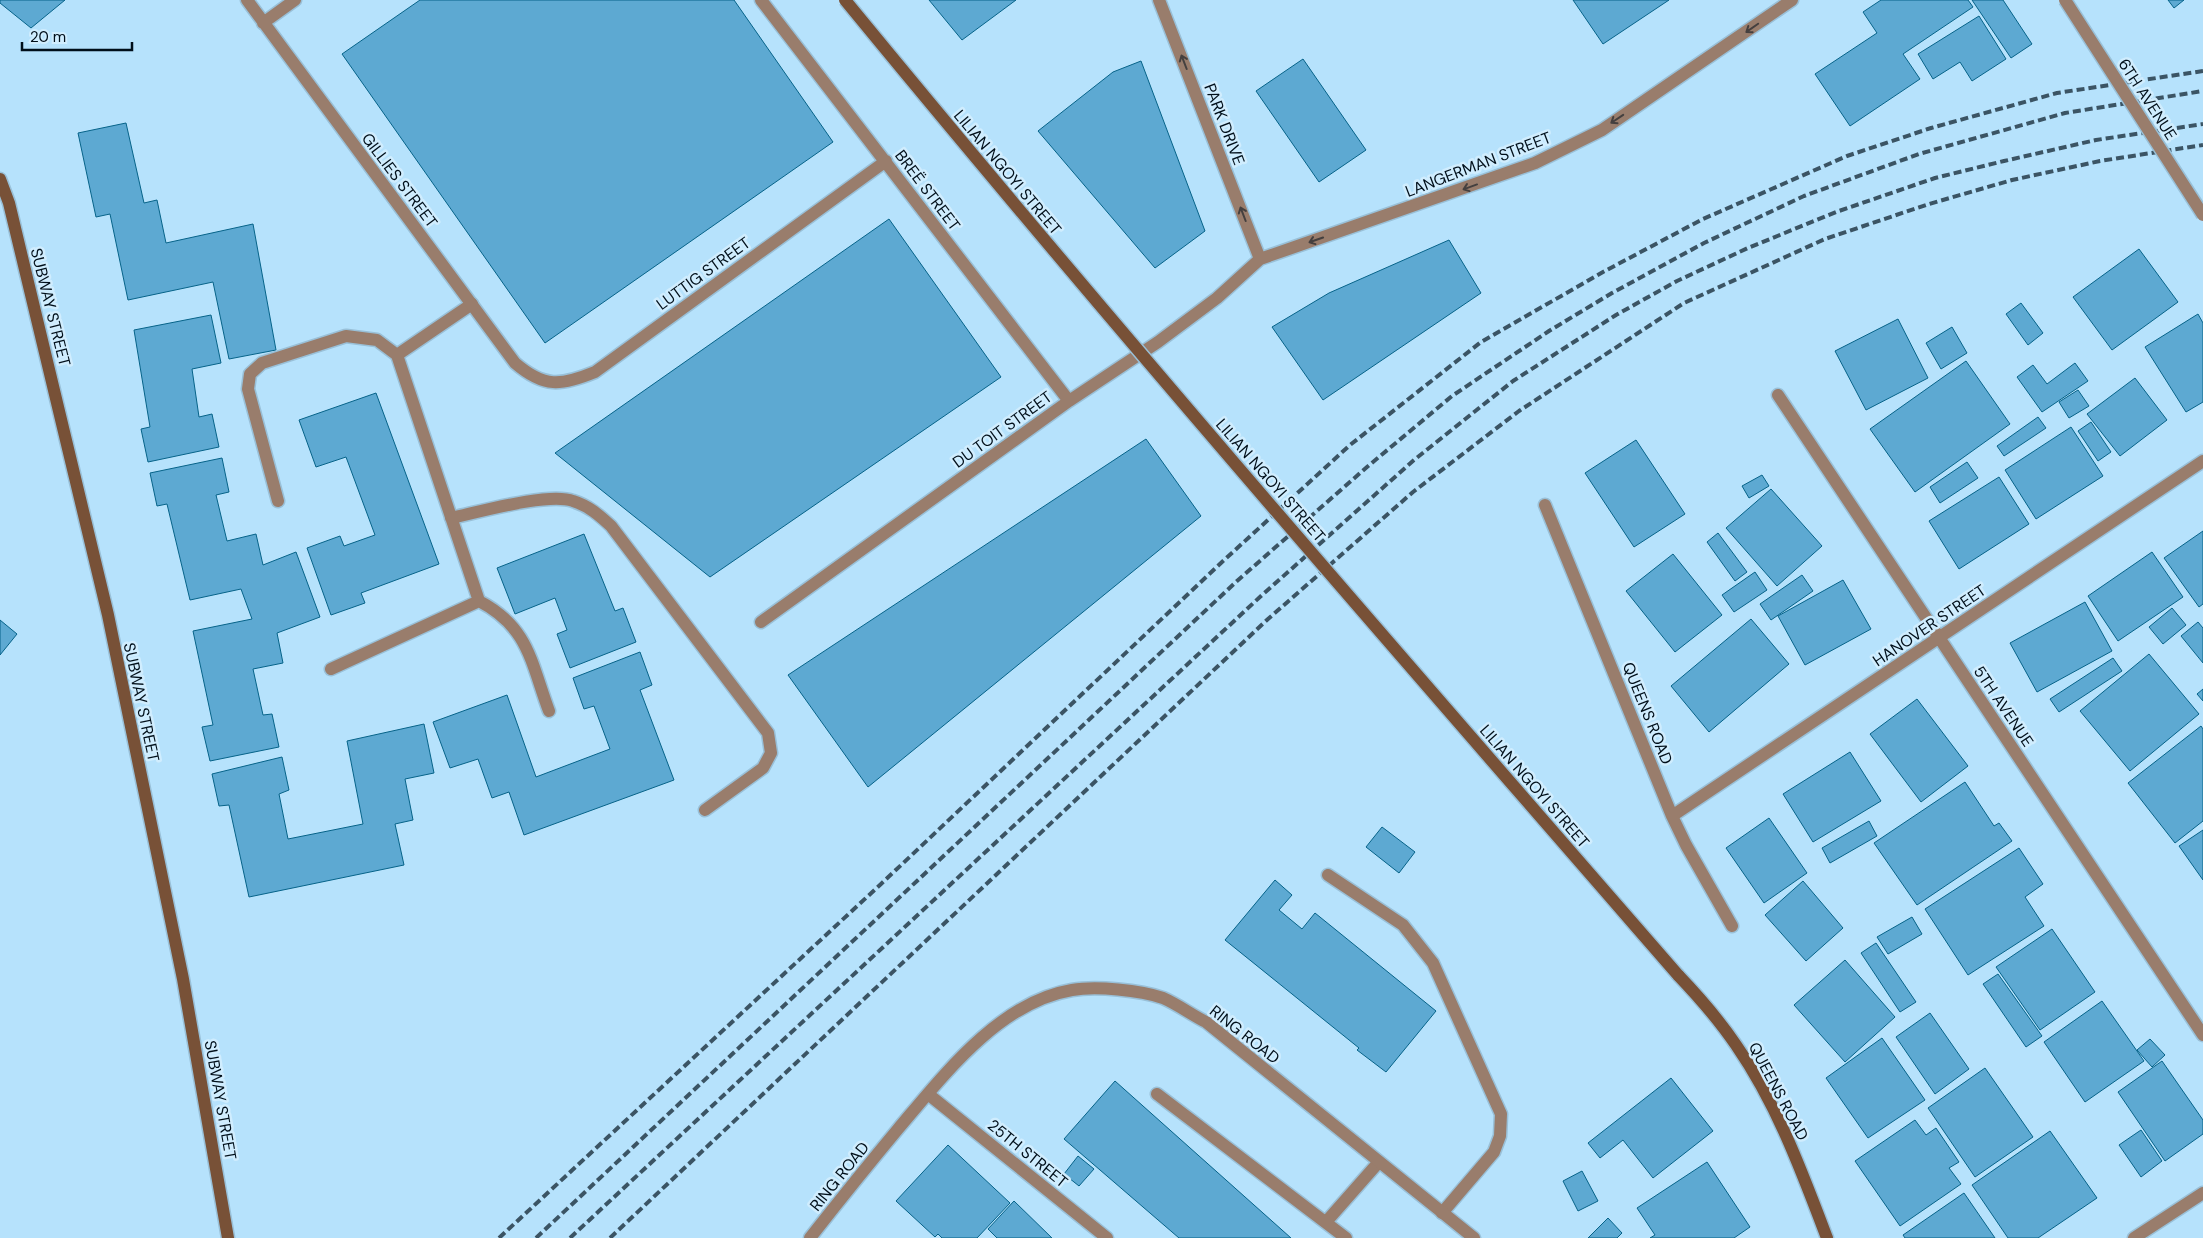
<svg xmlns="http://www.w3.org/2000/svg" width="2203" height="1238" viewBox="0 0 2203 1238" font-family="'DM Sans',sans-serif">
<style>
.building{fill:#5da9d2;stroke:#066389}
.lines{fill:none;stroke-linecap:round;stroke-linejoin:round}
.lane-casing{stroke:#99c0d8;stroke-width:15}
.street-casing{stroke:#99c0d8;stroke-width:15}
.secondary-casing{stroke:#99c0d8;stroke-width:15}
.lane{stroke:#997d6c;stroke-width:12}
.street{stroke:#997d6c;stroke-width:12}
.secondary{stroke:#785137;stroke-width:12}
.rail{stroke:#3b5464;stroke-width:4;stroke-dasharray:8 4;stroke-linecap:butt}
.street-bridge-casing{stroke:#99c0d8;stroke-width:15;stroke-linecap:butt}
.secondary-bridge-casing{stroke:#99c0d8;stroke-width:15;stroke-linecap:butt}
.street-bridge{stroke:#997d6c;stroke-width:12}
.secondary-bridge{stroke:#785137;stroke-width:12}
.oneway{stroke:#45403f}
.labels{text-anchor:middle;stroke-width:5;stroke-linejoin:round;paint-order:stroke}
.street-label{font-size:16px;fill:#000f1a;stroke:#d0edfe}
</style>
<rect width="100%" height="100%" fill="#b6e2fc"/>
<path class="building" d="M0 0H65L31 28 0 3Z
M420 0H734L833 142 545 343 342 54Z
M929 0H1016L962 40Z
M1573 0H1669L1603 44Z
M1881 0H1968L1973 7 1903 54 1920 79 1850 126 1815 74 1877 33 1863 12Z
M1972 0H2003L2032 44 2011 58Z
M2168 0H2184L2174 8Z
M1979 16 2006 59 1972 81 1960 62 1933 79 1918 54Z
M1303 59 1366 150 1319 182 1256 91Z
M1141 61 1205 231 1155 268 1038 131 1113 72Z
M126 123 144 203 157 200 166 243 253 224 276 350 229 359 213 282 128 300 110 214 96 217 78 133Z
M889 219 1001 377 710 577 555 453Z
M1449 240 1481 293 1323 400 1272 327 1329 293Z
M2139 249 2178 302 2112 350 2073 297Z
M2021 303 2043 333 2028 345 2006 314Z
M2198 314 2203 323V402L2186 412 2145 347Z
M211 315 221 363 192 369 199 417 212 414 219 447 148 462 141 429 150 427 134 330Z
M1898 319 1928 378 1866 410 1835 351Z
M1952 327 1967 353 1941 369 1926 343Z
M1966 361 2010 424 1915 492 1870 429Z
M2075 363 2088 381 2042 412 2017 377 2033 365 2047 384Z
M2135 378 2167 420 2120 456 2087 414Z
M2078 390 2089 406 2069 418 2059 402Z
M376 393 439 564 361 593 365 603 331 615 307 548 340 536 344 546 375 535 346 457 316 467 299 420Z
M2038 417 2046 428 2004 456 1997 446Z
M2091 422 2111 452 2098 461 2078 431Z
M2071 427 2103 476 2036 519 2005 470Z
M1146 439 1201 516 868 787 788 675Z
M1636 440 1685 514 1634 547 1585 473Z
M222 458 229 492 216 495 227 541 256 534 263 565 296 552 320 617 277 633 283 663 253 669 263 715 272 714 279 747 210 761 202 727 213 725 193 631 252 619 241 589 190 600 167 504 157 506 150 473Z
M1967 462 1978 478 1940 503 1930 487Z
M1762 475 1769 486 1749 498 1742 486Z
M1999 477 2029 524 1959 569 1929 521Z
M1771 489 1822 546 1777 586 1726 528Z
M2203 531V604L2199 607 2164 558Z
M1718 533 1747 572 1735 581 1707 542Z
M584 534 615 611 623 608 636 642 570 668 557 634 567 630 555 598 515 614 497 568Z
M2152 552 2183 597 2118 641 2088 596Z
M1673 554 1722 615 1675 652 1626 591Z
M1755 572 1767 590 1734 612 1722 595Z
M1802 575 1813 591 1771 620 1760 604Z
M1843 580 1871 629 1805 665 1778 616Z
M2085 602 2112 651 2037 692 2010 643Z
M2172 608 2186 625 2163 644 2149 627Z
M1751 619 1789 664 1709 732 1671 686Z
M0 620 17 634 0 655Z
M2198 622 2203 628V663L2181 636Z
M640 652 652 685 640 690 674 780 524 835 509 792 492 798 478 759 450 768 433 722 507 695 536 777 610 749 594 706 584 709 573 678Z
M2149 654 2199 714 2130 771 2080 711Z
M2113 658 2122 671 2059 712 2050 699Z
M2203 689V701L2197 694Z
M1917 699 1968 766 1921 802 1870 734Z
M424 724 434 773 405 779 413 820 395 824 404 865 249 897 229 805 219 806 212 774 282 757 289 790 279 794 288 839 363 824 347 741Z
M2201 726 2203 729V821L2175 843 2128 783Z
M1850 752 1881 801 1813 842 1783 794Z
M1965 782 1994 826 1999 823 2012 841 1917 905 1874 843Z
M1769 818 1807 873 1764 903 1726 848Z
M1869 821 1877 836 1830 863 1822 848Z
M1382 827 1415 852 1399 873 1366 847Z
M2203 830V880L2179 846Z
M2019 848 2043 884 2025 897 2044 926 1968 975 1925 909Z
M1275 880 1292 895 1279 910 1302 929 1315 913 1436 1011 1386 1072 1357 1050 1359 1048 1225 940Z
M1803 881 1843 928 1806 961 1765 915Z
M1912 917 1922 934 1888 954 1877 937Z
M2052 929 2095 992 2040 1030 1996 967Z
M1876 943 1916 1002 1900 1012 1861 953Z
M1845 960 1895 1017 1845 1062 1794 1005Z
M1998 974 2042 1036 2026 1047 1983 984Z
M2102 1001 2144 1061 2085 1102 2044 1042Z
M1930 1013 1969 1069 1935 1094 1896 1037Z
M1882 1038 1925 1100 1868 1138 1826 1078Z
M2150 1039 2165 1055 2152 1067 2137 1050Z
M2162 1061 2203 1120V1134L2165 1161 2118 1092Z
M1985 1068 2033 1137 1975 1177 1928 1108Z
M1671 1078 1713 1131 1653 1178 1623 1140 1600 1158 1588 1143Z
M1115 1081 1291 1238H1179L1064 1139Z
M1915 1120 1926 1135 1936 1128 1959 1162 1949 1168 1961 1184 1900 1226 1855 1161Z
M2141 1130 2162 1161 2141 1177 2119 1145Z
M2050 1131 2097 1198 2038 1238H2008L1972 1185Z
M948 1145 1010 1203 977 1238H942L938 1234 935 1237 896 1201Z
M1078 1156 1094 1169 1079 1186 1064 1174Z
M1707 1162 1750 1227 1734 1238H1650L1655 1235 1637 1208Z
M1582 1171 1598 1201 1578 1211 1563 1181Z
M1964 1193 1995 1238H1905L1903 1235Z
M1014 1201 1052 1238H997L988 1229Z
M1608 1218 1622 1233 1617 1238H1588Z"/>
<g class="lines">
<defs>
<path id="lane" d="M278 501 248 389 250 374 262 363 346 336 377 340 397 355
M451 518C479 512 549 492 573 501 589 506 599 515 611 526L768 733 771 753 763 768 705 810
M479 601C529 627 531 663 549 711
M331 669 479 601 397 355 472 304
M1328 875 1403 925 1433 963 1501 1114 1500 1136 1494 1152 1442 1213
M1157 1094 1346 1238
M1326 1222 1378 1163"/>
<path id="street" d="M247 0 515 363C544 388 561 386 595 372L886 161
M761 0 1069 401
M1159 0 1260 259
M263 23 295 0
M1778 395 2203 1035
M1545 505 1672 816 1686 845 1732 926
M761 622 1069 401 1158 342 1217 298 1260 259 1535 163 1602 130 1792 0
M1672 816 2203 461
M928 1094 1107 1238
M810 1238C839 1201 868 1165 898 1129 943 1076 999 1002 1072 990 1096 986 1140 990 1163 998 1177 1004 1192 1015 1206 1022L1474 1238
M2134 1238 2203 1193"/>
<path id="secondary" d="M0 179 9 203 108 615 183 979 228 1238
M1678 975C1699 997 1719 1020 1736 1045 1777 1104 1802 1172 1827 1238"/>
</defs>
<use href="#lane" class="lane-casing"/>
<use href="#street" class="street-casing"/>
<use href="#secondary" class="secondary-casing"/>
<use href="#lane" class="lane"/>
<use href="#street" class="street"/>
<use href="#secondary" class="secondary"/>
<path class="rail" d="M499 1238 881 884 1222 562 1350 445 1481 342 1603 272 1703 219 1847 156 1931 128 2057 93 2203 71
M536 1238 1237 581 1367 467 1452 396 1549 331 1612 293 1704 243 1804 196 1919 154 2065 113 2203 91
M570 1238 1261 596 1414 460 1513 381 1616 315 1677 281 1748 248 1836 212 1935 178 2004 161 2096 140 2203 124
M610 1238 1268 619 1413 492 1519 411 1684 303 1825 239 1929 204 2012 180 2100 161 2203 145"/>
<defs>
<path id="street-bridge" d="M2065 0 2203 215"/>
<path id="secondary-bridge" d="M845 0C1116 330 1397 652 1678 975"/>
</defs>
<use href="#street-bridge" class="street-bridge-casing"/>
<use href="#secondary-bridge" class="secondary-bridge-casing"/>
<use href="#street-bridge" class="street-bridge"/>
<use href="#secondary-bridge" class="secondary-bridge"/>
</g>
<defs><path id="oneway-shaft" d="M-6 0H5M1.5-3L5.5 0L1.5 3" fill="none" stroke-width="1.6" stroke-linecap="round" stroke-linejoin="round" transform="scale(1.25)"/></defs>
<g class="oneway">
<use href="#oneway-shaft" transform="translate(1752 28) rotate(145)"/>
<use href="#oneway-shaft" transform="translate(1184 62) rotate(-111)"/>
<use href="#oneway-shaft" transform="translate(1617 119) rotate(146)"/>
<use href="#oneway-shaft" transform="translate(1470 187) rotate(160)"/>
<use href="#oneway-shaft" transform="translate(1243 214) rotate(-111)"/>
<use href="#oneway-shaft" transform="translate(1316 240) rotate(161)"/>
</g>
<g class="labels">
<g class="street-label">
<text transform="translate(2148 99) rotate(57)" y="6">6TH AVENUE</text>
<text transform="translate(1225 124) rotate(69)" y="6">PARK DRIVE</text>
<text transform="translate(1478 164) rotate(-21)" y="6">LANGERMAN STREET</text>
<text transform="translate(1008 172) rotate(50)" y="6">LILIAN NGOYI STREET</text>
<text transform="translate(400 180) rotate(53)" y="6">GILLIES STREET</text>
<text transform="translate(928 190) rotate(53)" y="6">BREË STREET</text>
<text transform="translate(703 273) rotate(-36)" y="6">LUTTIG STREET</text>
<text transform="translate(51 307) rotate(76)" y="6">SUBWAY STREET</text>
<text transform="translate(1002 429) rotate(-36)" y="6">DU TOIT STREET</text>
<text transform="translate(1271 480) rotate(49)" y="6">LILIAN NGOYI STREET</text>
<text transform="translate(1929 625) rotate(-34)" y="6">HANOVER STREET</text>
<text transform="translate(142 702) rotate(78)" y="6">SUBWAY STREET</text>
<text transform="translate(2004 706) rotate(56)" y="6">5TH AVENUE</text>
<text transform="translate(1648 713) rotate(68)" y="6">QUEENS ROAD</text>
<text transform="translate(1535 786) rotate(49)" y="6">LILIAN NGOYI STREET</text>
<text transform="translate(1245 1034) rotate(38)" y="6">RING ROAD</text>
<text transform="translate(1779 1091) rotate(62)" y="6">QUEENS ROAD</text>
<text transform="translate(221 1100) rotate(80)" y="6">SUBWAY STREET</text>
<text transform="translate(1028 1153) rotate(39)" y="6">25TH STREET</text>
<text transform="translate(839 1176) rotate(-51)" y="6">RING ROAD</text>
</g>
</g>
<path d="M22 42v8h110v-8" fill="none" stroke="#000f1a" stroke-width="2.5"/>
<text x="30" y="42" font-size="15" fill="#000f1a" stroke="#d0edfe" stroke-width="4" paint-order="stroke">20 m</text>
</svg>
